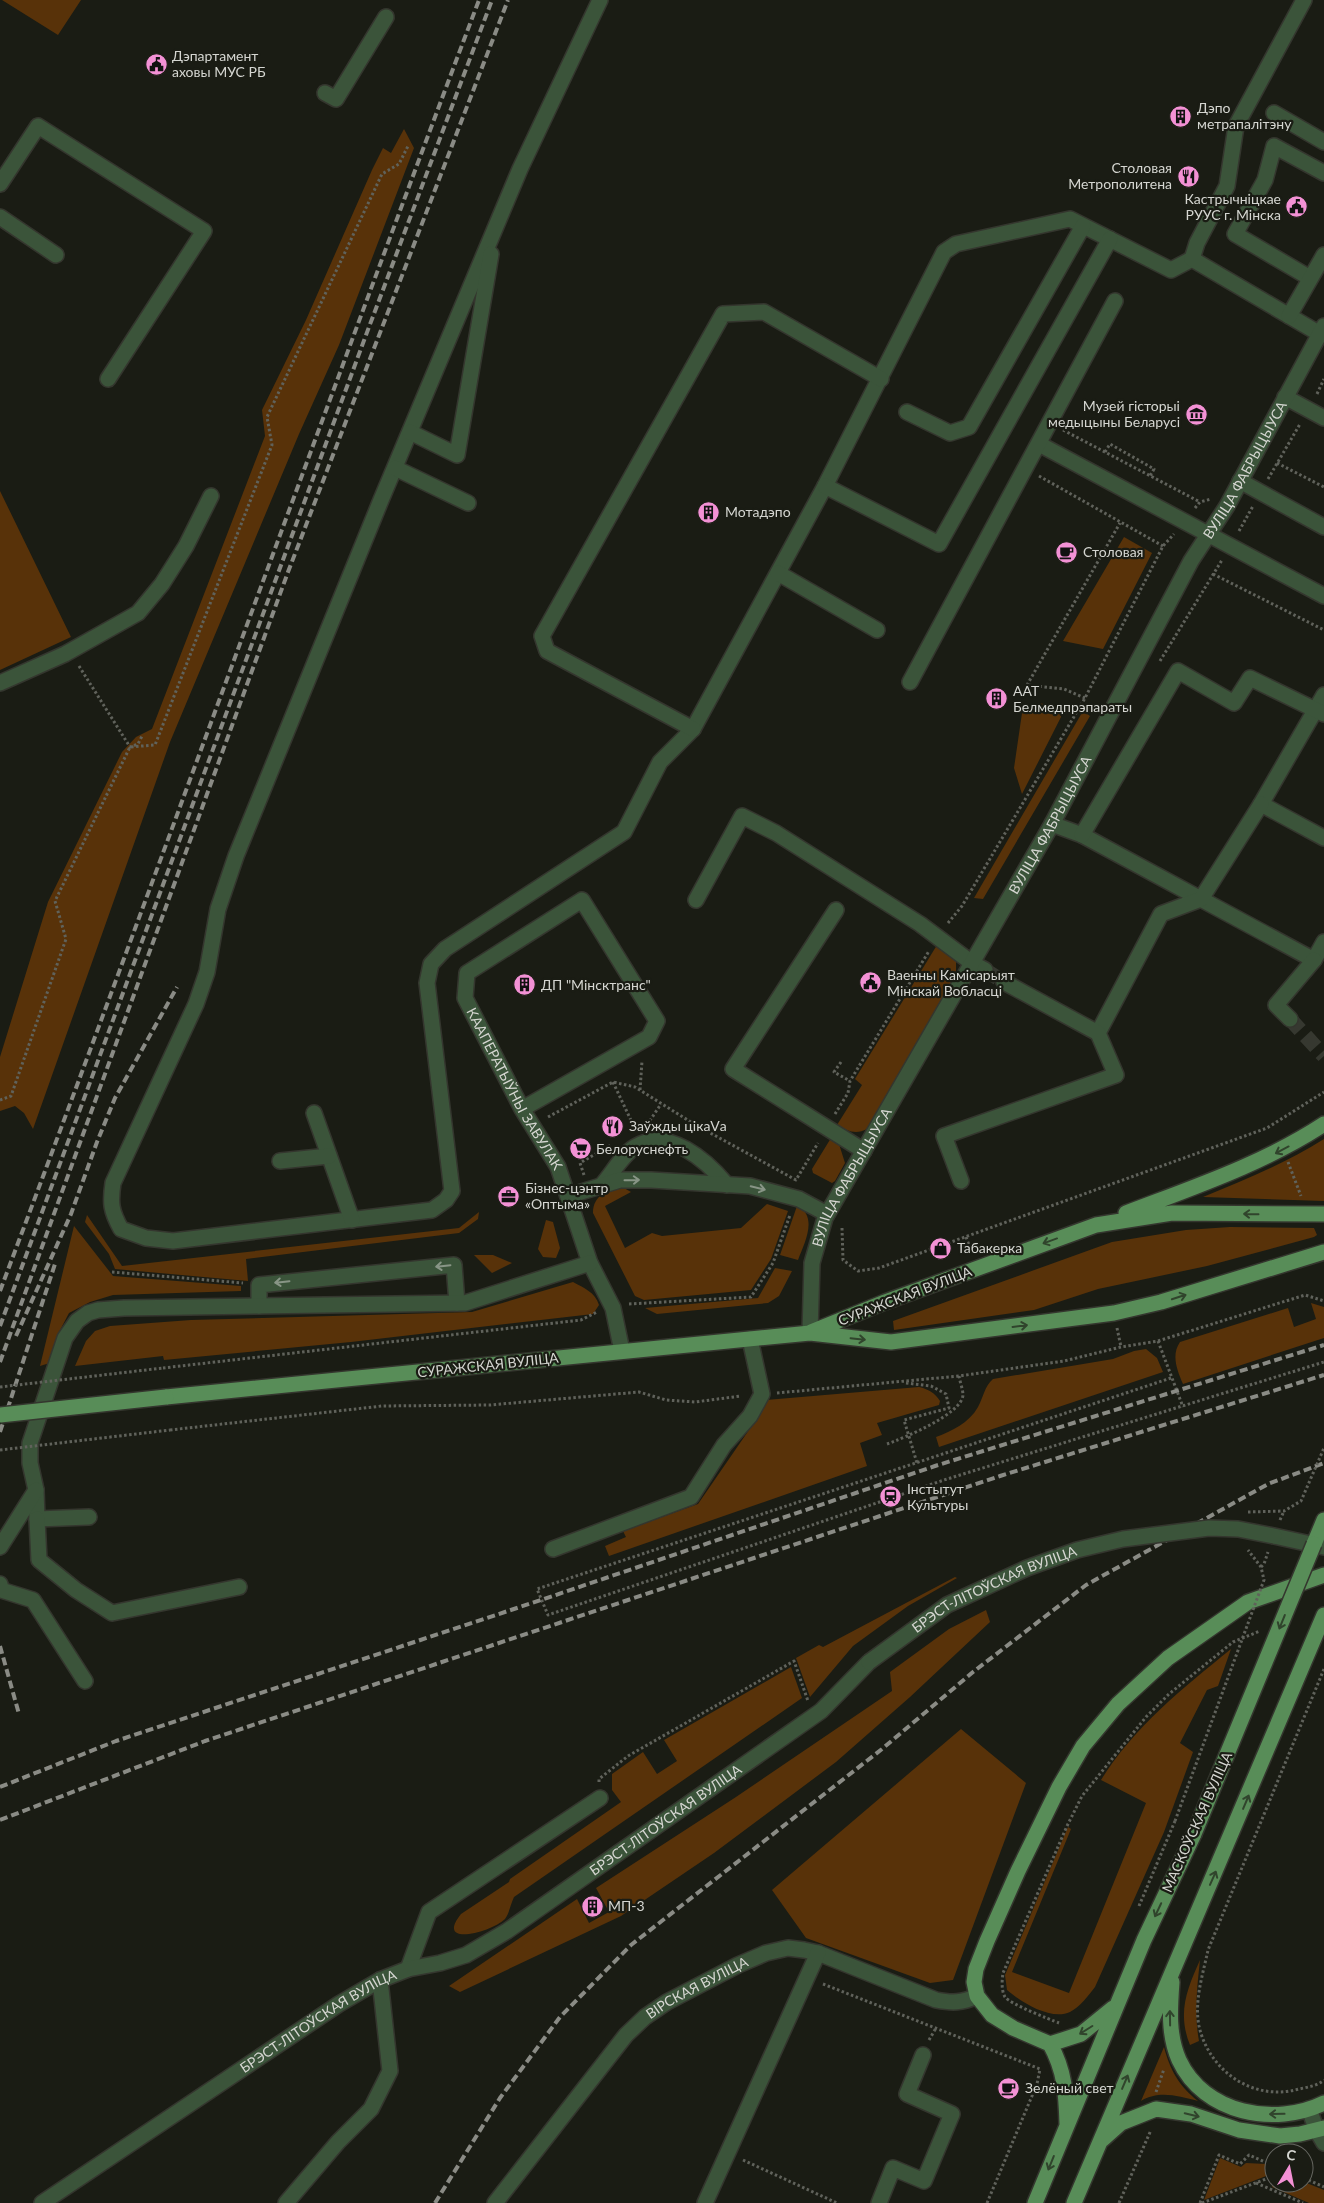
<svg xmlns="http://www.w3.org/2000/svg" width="1324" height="2203" viewBox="0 0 1324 2203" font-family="Lato,sans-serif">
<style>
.green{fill:#583209}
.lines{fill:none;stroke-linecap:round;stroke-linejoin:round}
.minor-tunnel{stroke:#363830;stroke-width:15;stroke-dasharray:15 8;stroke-linecap:butt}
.minor-casing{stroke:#34362e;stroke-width:18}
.major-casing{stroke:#34362e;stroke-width:18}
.path{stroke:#60625b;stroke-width:3;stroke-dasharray:2.5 2.5;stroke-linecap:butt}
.minor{stroke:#3b543a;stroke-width:15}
.major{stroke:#588d58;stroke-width:15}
.rail{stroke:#8a8b85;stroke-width:4;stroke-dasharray:8 4;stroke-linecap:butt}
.minor-bridge-casing{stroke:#34362e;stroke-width:18;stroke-linecap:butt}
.major-bridge-casing{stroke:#34362e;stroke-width:18;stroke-linecap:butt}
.path-bridge{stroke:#60625b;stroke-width:3;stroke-dasharray:2.5 2.5;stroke-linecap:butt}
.minor-bridge{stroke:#3b543a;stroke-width:15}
.major-bridge{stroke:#588d58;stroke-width:15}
.oneway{stroke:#30442c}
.oneway2{stroke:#889586}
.labels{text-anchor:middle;stroke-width:4.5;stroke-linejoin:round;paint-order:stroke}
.poi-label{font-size:14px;fill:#d5d6d1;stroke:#1a1c14;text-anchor:start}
.street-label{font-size:14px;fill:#d5d6d1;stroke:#1a1c14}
</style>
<rect width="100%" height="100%" fill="#1a1c14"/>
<path class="green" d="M2 0H81L58 35Z
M404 129 414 148 339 345 299 434 170 742 33 1129 24 1113 15 1106 0 1111V1057L48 902 122 752 136 737 152 729 265 436 262 410 306 320 372 170 383 148 391 153Z
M0 491 71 637 0 670Z
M1124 537 1152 553 1103 649 1063 641Z
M1038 703 1062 707 1061 717 1022 794 1014 768 1022 713Z
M1083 711 1090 716 983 899 974 898Z
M937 945 956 960V980L867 1129C856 1135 847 1131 837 1125L862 1085 855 1079Z
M831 1138 839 1144 845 1163 835 1181 832 1183 813 1173 812 1169Z
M1324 1139V1201L1203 1197C1245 1180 1286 1163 1324 1139Z
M624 1188 631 1192 605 1206 625 1248 652 1233 662 1236 741 1228 767 1204 788 1211 771 1259 751 1290 644 1300 635 1296 593 1213C593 1195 608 1189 624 1188Z
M797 1206C819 1216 804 1244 798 1260L780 1255Z
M479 1212 478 1219 459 1233 246 1259 248 1281 115 1269 109 1254 85 1222 87 1215 122 1266 459 1228Z
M546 1220 553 1222 560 1248 556 1258 543 1257 538 1249Z
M74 1226 113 1276 241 1286V1291L113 1295 90 1302 69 1313 57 1336 53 1362 40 1366Z
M1230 1227 1314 1228 1317 1235 1314 1237 1207 1266 1098 1289 1034 1310 894 1330 893 1321 1112 1242 1186 1230Z
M474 1255H493L512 1263 492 1273Z
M775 1268 792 1271 779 1296 768 1303 657 1314 645 1308 758 1298Z
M573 1282C584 1288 595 1292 599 1305L593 1314 351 1342 164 1360 163 1356 75 1366 86 1341 95 1331 110 1326 191 1320 472 1312Z
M1311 1303 1324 1307V1338L1183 1384C1177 1370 1171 1355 1180 1342L1288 1308 1294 1327 1316 1319Z
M1146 1349 1157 1358 1163 1372 939 1447 936 1437C952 1431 969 1423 978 1407 984 1396 984 1387 993 1379L1113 1359 1134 1351Z
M919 1387C928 1389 935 1393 940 1401L939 1405 877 1423 882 1435 860 1443 867 1466 609 1556 605 1546 626 1537 623 1531 698 1504 751 1427 766 1400Z
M955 1577 957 1578 908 1606 853 1646 810 1697 796 1658 819 1645 823 1647Z
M986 1610 990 1622 910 1697 836 1762 714 1853 621 1916 460 1992 449 1986 577 1899 589 1923 609 1912 596 1888 736 1797 892 1691 890 1672 949 1629Z
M1231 1649 1218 1686 1207 1690 1180 1743 1193 1752 1164 1832 1095 1987C1088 1996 1080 2007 1070 2012 1051 2021 1021 2002 1007 1990L1005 1975 1068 1827 1071 1829 1012 1972 1069 1993 1146 1803 1101 1780C1134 1727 1183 1688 1231 1649Z
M791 1667 802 1698 514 1897C511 1903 509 1914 505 1919 492 1932 434 1948 461 1914L509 1882 510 1879 621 1802 612 1790V1774L643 1752 657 1774 677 1761 664 1740Z
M961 1729 1026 1783 953 1980 930 1983 806 1938 772 1890Z
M1200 1960C1197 1988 1194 2013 1199 2041L1190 2045C1177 2013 1187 1989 1200 1960Z
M1164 2047C1170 2070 1179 2086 1198 2101 1178 2096 1159 2090 1141 2101Z
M1220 2158 1241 2167 1246 2163 1266 2164 1274 2168V2173L1204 2200Z
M1274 2181V2183L1304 2182 1324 2190V2203H1309L1272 2187Z"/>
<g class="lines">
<path class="minor-tunnel" d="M985 970 1004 982
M1290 1019 1324 1056"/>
<defs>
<g id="minor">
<path d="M600 0 520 169 381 500 236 856 218 909 207 972 196 1004 113 1183C110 1203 111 1211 121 1229L146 1238 173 1241 432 1210 446 1200 452 1191 427 983 431 964 445 949 624 832 660 762 693 729 825 486 944 252 956 244 1070 219 1171 270 1192 259"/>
<path d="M1304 0 1236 126 1227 186 1197 243 1192 259 1320 334"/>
<path d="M325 93 336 99 386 17"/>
<path d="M1274 113 1324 142"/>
<path d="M0 184 38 126 204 231 108 379"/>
<path d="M0 217 56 255"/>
<path d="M1310 278 1235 234 1265 180 1274 146 1324 173"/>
<path d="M1289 316 1324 255"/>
<path d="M1285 397 1324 418"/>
<path d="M907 412 950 433 969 427 1083 226"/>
<path d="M410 432 457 455 491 254"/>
<path d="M1039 444 1324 596"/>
<path d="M395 468 468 503"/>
<path d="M1240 481 1324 527"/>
<path d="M825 486 939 544 1110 239"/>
<path d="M778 573 877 630"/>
<path d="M910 682 1115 301"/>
<path d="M0 683 65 654 138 613 162 584 186 546 211 496"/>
<path d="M1324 695 1261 804 1324 838"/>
<path d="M693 729 547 651 542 636 723 314 764 312 881 379"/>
<path d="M1052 824 1082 835 1314 960 1324 942"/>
<path d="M1082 835 1178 671 1234 703 1250 678 1324 714"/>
<path d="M696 900 742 816 776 833 920 924 972 963 985 970"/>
<path d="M836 910 733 1069 864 1151"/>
<path d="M1290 1019 1276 1005 1314 960"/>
<path d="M1098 1033 1161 914 1201 899 1261 804"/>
<path id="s1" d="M522 1109 649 1037 657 1021 582 900 467 973 465 998 522 1109 558 1167 590 1263 613 1308 622 1351"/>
<path d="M314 1113 352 1220"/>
<path d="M280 1161 329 1156"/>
<path d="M961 1181 944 1136 1116 1075 1098 1033 1004 982"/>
<path d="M602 1185C612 1174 622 1155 635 1147 668 1126 707 1161 727 1185"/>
<path d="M568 1196 620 1180H651L750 1186 799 1199 827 1214"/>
<path d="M259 1306V1285L454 1265 457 1303"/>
<path id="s2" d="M810 1333 812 1263 825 1218 1052 824 1191 561 1227 506 1324 326"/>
<path d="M89 1517 37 1519 36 1490 30 1463V1443L65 1338 77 1321 88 1313 98 1310 124 1308 465 1303 590 1263"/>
<path d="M37 1519 39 1560 76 1590 112 1613 239 1587"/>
<path d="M1274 1536 1324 1547"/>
<path d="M0 1547 36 1490"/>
<path d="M553 1549 691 1497 724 1445 750 1416 762 1394 750 1339"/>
<path d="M0 1584 1 1590 33 1600 85 1681"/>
<path d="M408 1969 429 1912 600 1798"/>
<path d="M1309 2109 1317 2131 1324 2143"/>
<path id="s3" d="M42 2203 339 2004 380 1980 408 1969 440 1963 466 1955 507 1931 821 1711 869 1662"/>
<path d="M286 2203 338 2142 371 2109 390 2071 380 1980"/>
<path id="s4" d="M495 2203 626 2035 645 2017 667 2002 738 1965 766 1953 788 1948 804 1950 818 1953 936 2000C952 2003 962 2003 977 1996"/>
<path d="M705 2203 818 1953"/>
<path d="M879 2203 893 2168 924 2181 952 2114 907 2094 923 2055"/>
</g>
<path id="major" d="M1126 1213C1194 1187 1263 1164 1324 1124
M811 1332 885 1302 1096 1225 1172 1213 1324 1214
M166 1397 810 1333 891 1342 1114 1313 1161 1302 1324 1252
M1314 1544 1324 1520
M1172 1982C1170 2009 1168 2035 1179 2060 1204 2114 1275 2127 1324 2103
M1050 2044 1081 2034 1113 2008
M1067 2124C1066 2094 1065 2071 1050 2044L1013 2028 992 2015 977 1996 974 1982 976 1969 987 1941 1018 1871 1059 1787 1083 1746 1118 1704 1168 1658 1248 1602 1324 1575
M1102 2140 1121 2123 1156 2109 1191 2114 1239 2130 1280 2136 1300 2134 1324 2128
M1035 2203 1144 1940 1194 1834
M1074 2203 1324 1615"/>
</defs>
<use href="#minor" class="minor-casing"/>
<use href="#major" class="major-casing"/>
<path class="path" d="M1317 394 1324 379
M1063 430 1200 502
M1105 452 1110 444 1154 469 1150 476
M1277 463 1324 487
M1039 476 1163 546
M1268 479 1300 424
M1195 508 1200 502 1211 499
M1239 531 1253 506
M1213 574 1324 630
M1160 661 1222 560
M79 666 130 747 138 744 142 736
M1085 698 1064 689 1027 685 1120 523
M948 923 962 906 1085 698 1163 546 1174 534
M841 1062 834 1072 850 1081
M613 1082 635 1129
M640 1090 642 1061
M0 1100 11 1096 66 939 55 901 130 747 155 745 272 445 267 417 382 174 399 164 408 146
M835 1114 848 1093 850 1081 929 951
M548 1117 613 1082 635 1087 694 1124 796 1180 818 1143
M647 1125 661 1104
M1288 1162 1301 1196
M584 1175 580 1163 611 1145
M842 1228 843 1260 858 1271 879 1268 1267 1128 1324 1092
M966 1237 972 1253
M112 1272 243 1283
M629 1304 751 1297 773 1263 790 1215
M1117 1328 1121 1347
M1158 1341 1183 1407
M163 1368 581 1320 597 1312
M1171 1378 537 1589 548 1615 944 1480 1324 1362
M906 1383 931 1386 946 1394 949 1408 904 1420 917 1463
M777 1393 959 1376 1064 1361 1121 1347 1158 1341 1305 1295 1324 1301
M170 1430 382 1406 490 1405 639 1392 666 1400 695 1402 741 1396
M887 1444C904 1438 962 1414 963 1395 963 1390 960 1382 959 1376
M1280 1520 1284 1511
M1261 1567 1264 1564 1268 1552
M1324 1669 1208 1950C1203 1974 1194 2001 1199 2026 1209 2071 1253 2102 1299 2089 1308 2087 1317 2086 1324 2080
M599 1782V1779L628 1756 794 1661 808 1701
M1139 1906 1175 1821
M823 1984 1040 2069 1037 2084 987 2203
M1059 2023C1049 2019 1010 2004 1005 1997 1001 1990 1002 1980 1003 1973L1067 1826 1082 1796 1146 1717 1169 1694 1233 1642 1260 1631
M929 2040 936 2028
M1156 2092 1164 2069
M743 2160 837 2203
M1304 2178 1324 2187
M1256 2183 1303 2203
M1119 2203 1151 2130
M1200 2203 1219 2155 1240 2164 1249 2155 1274 2166
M1202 2203 1274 2176"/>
<use href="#minor" class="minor"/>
<use href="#major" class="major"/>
<path class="rail" d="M0 1291C162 861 317 429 479 0
M0 1326 369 327 492 0
M16 1336 71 1214 97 1142 115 1098 177 987
M0 1362 288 572 508 0
M0 1432 55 1264
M0 1646 19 1714
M0 1787 116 1741 541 1600 935 1466 1324 1345
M0 1820 205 1741 1000 1476 1324 1375
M435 2203 500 2098 560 2017 631 1945 882 1749 973 1672 1086 1585 1268 1484 1324 1463"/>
<defs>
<g id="minor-bridge">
<path id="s5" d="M869 1662 947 1605 1027 1568 1077 1550 1123 1539 1209 1528 1238 1529 1274 1536"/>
</g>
<path id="major-bridge" d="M0 1415 166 1397
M1194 1834 1314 1544"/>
</defs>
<use href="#minor-bridge" class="minor-bridge-casing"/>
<use href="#major-bridge" class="major-bridge-casing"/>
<path class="path-bridge" d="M0 1387 163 1368
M0 1450 170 1430
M1248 1512 1284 1511 1301 1501 1324 1448
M1175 1821 1264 1580 1261 1567 1248 1550"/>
<use href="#minor-bridge" class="minor-bridge"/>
<use href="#major-bridge" class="major-bridge"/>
</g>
<defs><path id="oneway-shaft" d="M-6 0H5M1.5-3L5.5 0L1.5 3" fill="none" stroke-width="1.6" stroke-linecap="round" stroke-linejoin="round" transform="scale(1.25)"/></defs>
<g class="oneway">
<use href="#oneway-shaft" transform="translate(1282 1150) rotate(152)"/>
<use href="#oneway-shaft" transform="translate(1251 1214) rotate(-179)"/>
<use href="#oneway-shaft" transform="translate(1050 1241) rotate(160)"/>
<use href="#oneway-shaft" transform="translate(1179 1297) rotate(-18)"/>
<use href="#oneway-shaft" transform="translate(1020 1326) rotate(-7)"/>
<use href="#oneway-shaft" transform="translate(858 1339) rotate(6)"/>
<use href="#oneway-shaft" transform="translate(1282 1622) rotate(112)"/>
<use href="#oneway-shaft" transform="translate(1246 1802) rotate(-67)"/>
<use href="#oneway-shaft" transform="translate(1213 1878) rotate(-66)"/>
<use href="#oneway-shaft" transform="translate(1158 1910) rotate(115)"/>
<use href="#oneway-shaft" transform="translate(1170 2018) rotate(-91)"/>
<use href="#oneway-shaft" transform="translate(1086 2030) rotate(148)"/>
<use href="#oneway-shaft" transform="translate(1125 2082) rotate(-67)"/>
<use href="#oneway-shaft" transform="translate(1277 2114) rotate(179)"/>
<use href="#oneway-shaft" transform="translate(1192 2115) rotate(14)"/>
<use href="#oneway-shaft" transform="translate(1051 2163) rotate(112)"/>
</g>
<g class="oneway2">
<use href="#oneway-shaft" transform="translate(632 1180) rotate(-1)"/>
<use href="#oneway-shaft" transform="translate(758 1188) rotate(14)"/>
<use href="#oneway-shaft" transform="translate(443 1266) rotate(174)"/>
<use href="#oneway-shaft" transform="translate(282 1282) rotate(174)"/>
</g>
<defs>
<symbol id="civic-disc" viewBox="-11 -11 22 22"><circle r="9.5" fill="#f391d5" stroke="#1a1c14"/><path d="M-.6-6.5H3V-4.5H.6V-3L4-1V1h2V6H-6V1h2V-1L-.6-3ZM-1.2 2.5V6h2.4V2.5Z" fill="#111"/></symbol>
<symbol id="building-disc" viewBox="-11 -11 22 22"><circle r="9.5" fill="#f391d5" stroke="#1a1c14"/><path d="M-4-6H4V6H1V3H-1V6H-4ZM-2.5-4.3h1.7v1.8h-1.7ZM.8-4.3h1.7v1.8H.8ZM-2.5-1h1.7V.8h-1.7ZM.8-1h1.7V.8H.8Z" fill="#111"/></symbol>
<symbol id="restaurant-disc" viewBox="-11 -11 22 22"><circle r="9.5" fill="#f391d5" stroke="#1a1c14"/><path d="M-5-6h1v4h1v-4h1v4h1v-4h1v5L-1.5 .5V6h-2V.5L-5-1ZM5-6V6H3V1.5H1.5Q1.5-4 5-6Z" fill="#111"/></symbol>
<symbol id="museum-disc" viewBox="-11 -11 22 22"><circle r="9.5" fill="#f391d5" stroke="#1a1c14"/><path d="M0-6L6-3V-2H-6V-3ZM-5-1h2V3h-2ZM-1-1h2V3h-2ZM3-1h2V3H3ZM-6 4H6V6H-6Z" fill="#111"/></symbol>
<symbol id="cafe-disc" viewBox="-11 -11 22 22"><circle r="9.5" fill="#f391d5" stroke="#1a1c14"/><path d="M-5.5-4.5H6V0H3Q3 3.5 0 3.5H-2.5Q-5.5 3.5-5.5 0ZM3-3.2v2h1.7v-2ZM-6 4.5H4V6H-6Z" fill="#111"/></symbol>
<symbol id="supermarket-disc" viewBox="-11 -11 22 22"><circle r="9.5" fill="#f391d5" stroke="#1a1c14"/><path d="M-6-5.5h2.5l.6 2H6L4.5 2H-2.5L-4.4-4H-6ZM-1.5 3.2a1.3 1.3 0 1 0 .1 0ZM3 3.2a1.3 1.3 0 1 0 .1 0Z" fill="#111"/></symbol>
<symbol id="office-disc" viewBox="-11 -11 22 22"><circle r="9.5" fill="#f391d5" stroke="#1a1c14"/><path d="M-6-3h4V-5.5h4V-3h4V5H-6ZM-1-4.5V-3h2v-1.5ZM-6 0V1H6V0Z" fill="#111"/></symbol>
<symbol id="shop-disc" viewBox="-11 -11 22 22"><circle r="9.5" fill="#f391d5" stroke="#1a1c14"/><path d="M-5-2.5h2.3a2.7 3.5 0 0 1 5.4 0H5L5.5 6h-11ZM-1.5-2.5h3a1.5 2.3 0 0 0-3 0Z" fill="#111"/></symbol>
<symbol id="station-disc" viewBox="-11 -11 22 22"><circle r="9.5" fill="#f391d5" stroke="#1a1c14"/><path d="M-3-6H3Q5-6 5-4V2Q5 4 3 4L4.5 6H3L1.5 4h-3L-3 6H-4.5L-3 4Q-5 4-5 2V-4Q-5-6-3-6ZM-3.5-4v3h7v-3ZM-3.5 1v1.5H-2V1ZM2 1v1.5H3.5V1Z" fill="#111"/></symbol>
</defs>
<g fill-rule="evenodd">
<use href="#civic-disc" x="144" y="52" width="25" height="25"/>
<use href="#building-disc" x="1168" y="104" width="25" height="25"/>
<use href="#restaurant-disc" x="1176" y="164" width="25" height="25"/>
<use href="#civic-disc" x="1284" y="194" width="25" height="25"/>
<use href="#museum-disc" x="1184" y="402" width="25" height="25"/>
<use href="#building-disc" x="696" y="500" width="25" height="25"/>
<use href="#cafe-disc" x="1054" y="540" width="25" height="25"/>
<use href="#building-disc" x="984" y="686" width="25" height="25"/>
<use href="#civic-disc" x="858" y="970" width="25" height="25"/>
<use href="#building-disc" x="512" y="972" width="25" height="25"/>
<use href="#restaurant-disc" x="600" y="1114" width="25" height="25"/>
<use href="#supermarket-disc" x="568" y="1136" width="25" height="25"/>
<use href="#office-disc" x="496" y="1184" width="25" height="25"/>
<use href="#shop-disc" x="928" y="1236" width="25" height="25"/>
<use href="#station-disc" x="878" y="1484" width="25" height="25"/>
<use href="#building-disc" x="580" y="1894" width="25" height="25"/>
<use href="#cafe-disc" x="996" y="2076" width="25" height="25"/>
</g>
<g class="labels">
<g class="poi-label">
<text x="172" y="61">Дэпартамент<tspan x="172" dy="16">аховы МУС РБ</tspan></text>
<text x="1197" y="113">Дэпо<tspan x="1197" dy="16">метрапалітэну</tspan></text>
<text x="1172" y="173" text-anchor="end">Столовая<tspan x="1172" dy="16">Метрополитена</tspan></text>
<text x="1281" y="204" text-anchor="end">Кастрычніцкае<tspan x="1281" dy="16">РУУС г. Мінска</tspan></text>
<text x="1180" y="411" text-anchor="end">Музей гісторыі<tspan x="1180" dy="16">медыцыны Беларусі</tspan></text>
<text x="725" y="517">Мотадэпо</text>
<text x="1083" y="557">Столовая</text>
<text x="1013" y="696">ААТ<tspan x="1013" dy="16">Белмедпрэпараты</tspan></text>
<text x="887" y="980">Ваенны Камісарыят<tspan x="887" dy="16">Мінскай Вобласці</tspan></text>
<text x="541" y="990">ДП "Мінсктранс"</text>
<text x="629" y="1131">Заўжды цікаVа</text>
<text x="596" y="1154">Белоруснефть</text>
<text x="525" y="1193">Бізнес-цэнтр<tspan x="525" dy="16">«Оптыма»</tspan></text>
<text x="957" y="1253">Табакерка</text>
<text x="907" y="1494">Інстытут<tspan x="907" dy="16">Культуры</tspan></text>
<text x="608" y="1911">МП-3</text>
<text x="1025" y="2093">Зелёный свет</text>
</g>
<g class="street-label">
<text dy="5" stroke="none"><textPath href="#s2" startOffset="975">ВУЛІЦА ФАБРЫЦЫУСА</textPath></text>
<text dy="5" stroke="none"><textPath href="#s2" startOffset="570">ВУЛІЦА ФАБРЫЦЫУСА</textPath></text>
<text dy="5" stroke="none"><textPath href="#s1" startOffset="571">КААПЕРАТЫЎНЫ ЗАВУЛАК</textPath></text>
<text dy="5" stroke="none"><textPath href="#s2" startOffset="165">ВУЛІЦА ФАБРЫЦЫУСА</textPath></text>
<text transform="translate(905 1296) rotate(-21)" y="5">СУРАЖСКАЯ ВУЛІЦА</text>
<text transform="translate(488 1365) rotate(-6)" y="5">СУРАЖСКАЯ ВУЛІЦА</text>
<text dy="5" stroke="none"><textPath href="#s5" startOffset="146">БРЭСТ-ЛІТОЎСКАЯ ВУЛІЦА</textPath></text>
<text dy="5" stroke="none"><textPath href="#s3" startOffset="736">БРЭСТ-ЛІТОЎСКАЯ ВУЛІЦА</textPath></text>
<text transform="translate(1197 1822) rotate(-66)" y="5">МАСКОЎСКАЯ ВУЛІЦА</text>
<text dy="5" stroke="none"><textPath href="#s4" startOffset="299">ВІРСКАЯ ВУЛІЦА</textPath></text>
<text dy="5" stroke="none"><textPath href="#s3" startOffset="331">БРЭСТ-ЛІТОЎСКАЯ ВУЛІЦА</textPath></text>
</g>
</g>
<g transform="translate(1289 2168) rotate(10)"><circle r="24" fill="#1a1c14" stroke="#656660"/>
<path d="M0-4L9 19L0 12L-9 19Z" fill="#f391d5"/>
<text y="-8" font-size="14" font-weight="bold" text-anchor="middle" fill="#d5d6d1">С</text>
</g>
</svg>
